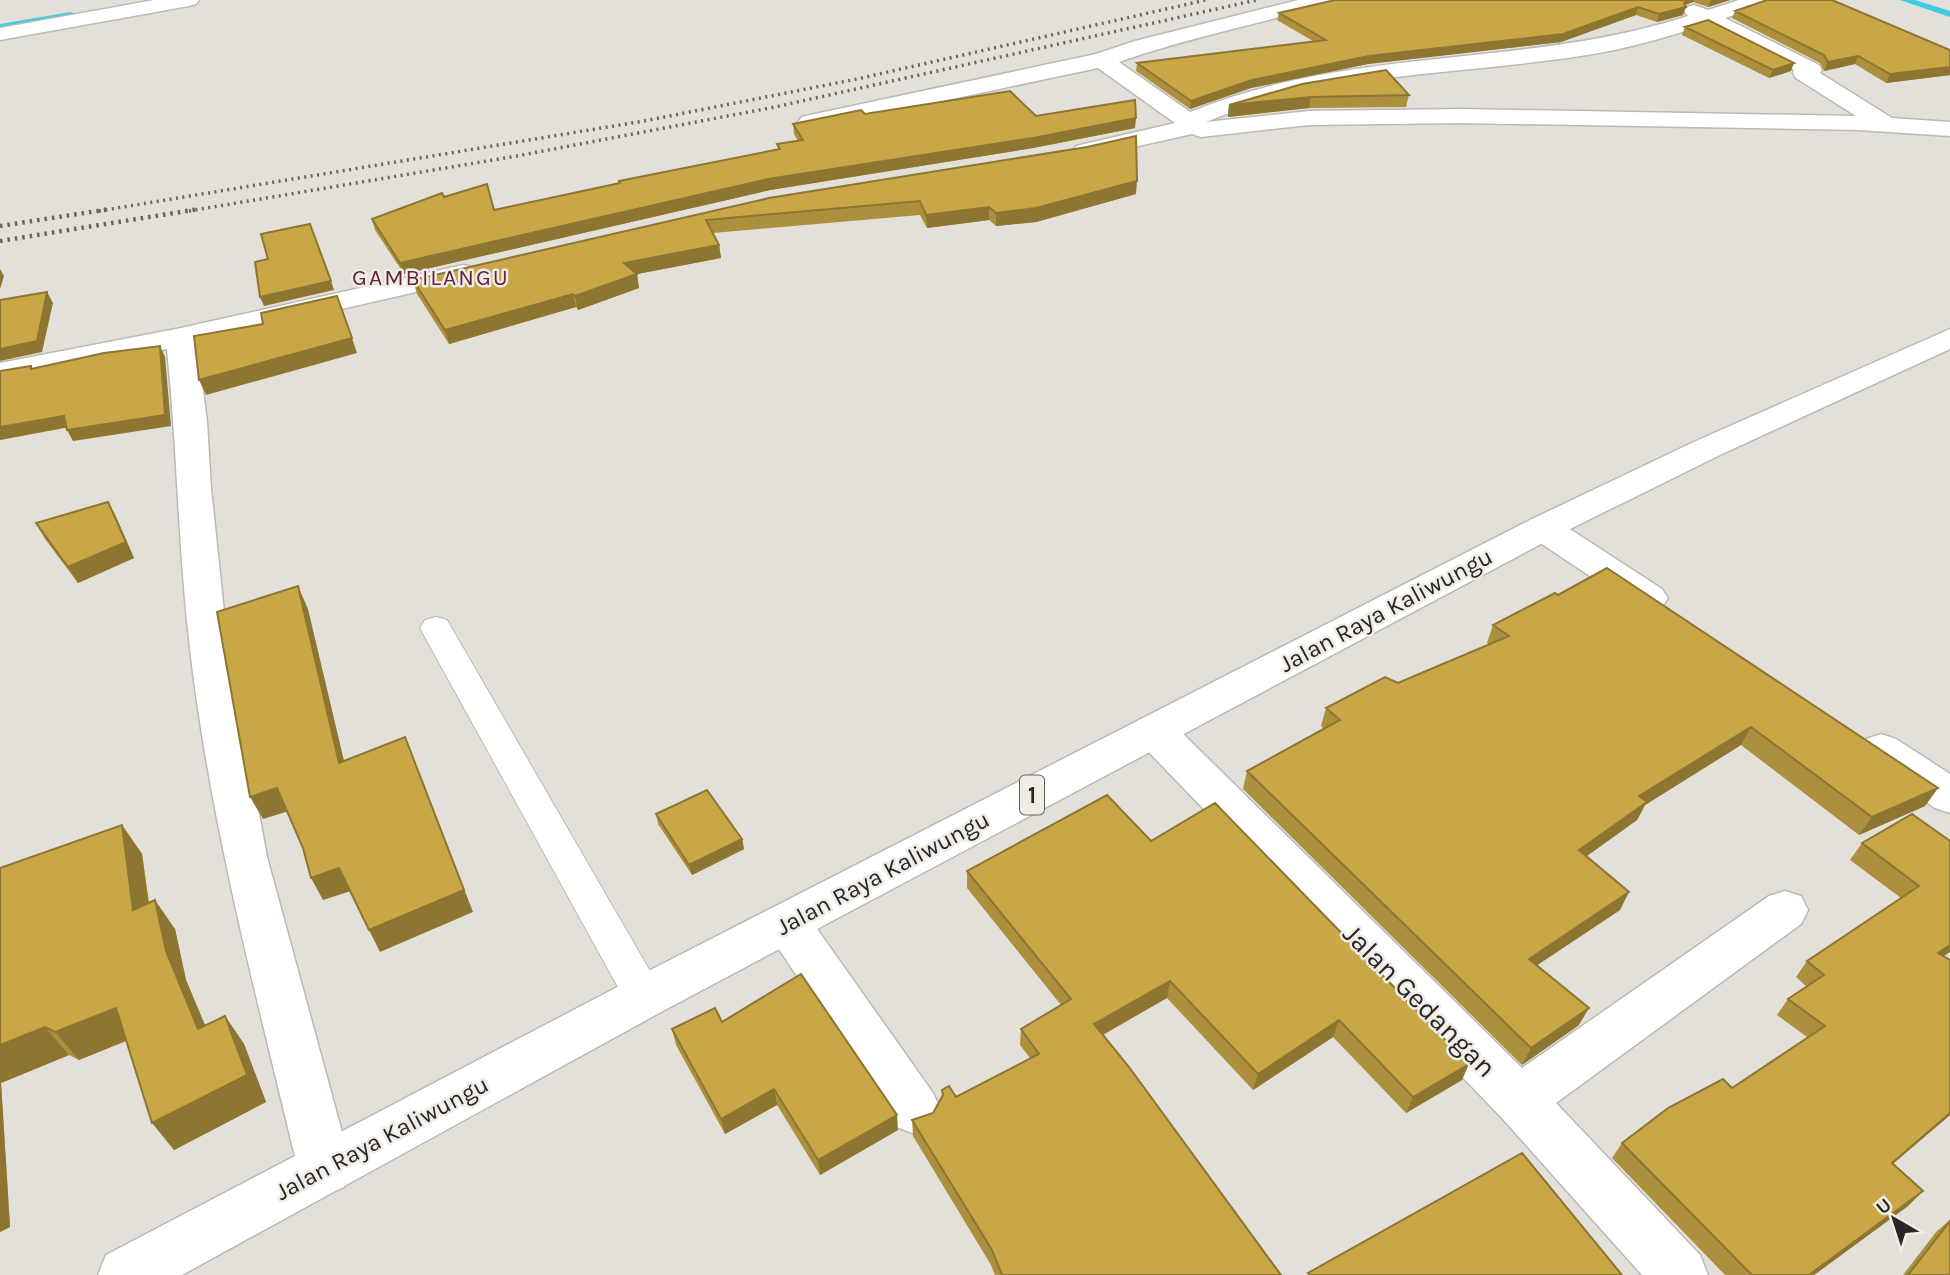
<svg xmlns="http://www.w3.org/2000/svg" width="1950" height="1275" viewBox="0 0 1950 1275" font-family="Karla,sans-serif">
<style>
.lines{fill:none;stroke-linecap:round;stroke-linejoin:round}
.stream{fill:#3ecbe4;fill-rule:evenodd}
.lane-casing{stroke:#bbb9b3;stroke-width:2}
.street-casing{stroke:#bbb9b3;stroke-width:3}
.primary-casing{stroke:#bbb9b3;stroke-width:3}
.lane{fill:#fff;fill-rule:evenodd}
.street{fill:#fff;fill-rule:evenodd}
.primary{fill:#fff;fill-rule:evenodd}
.rail-far1{stroke:#666561;stroke-width:3.5;stroke-dasharray:2 4.5;stroke-linecap:butt}
.rail{stroke:#666561;stroke-width:4.5;stroke-dasharray:2.5 5;stroke-linecap:butt}
.wall{fill:#ad903d}
.shaded-wall{fill:#8d7532}
.building{fill:#c9a747;stroke:#8d7532;stroke-width:2}
.labels{text-anchor:middle;stroke-width:5;stroke-linejoin:round;paint-order:stroke}
.far-quarter-label{font-size:23px;letter-spacing:2px;fill:#64223f;stroke:#f0ede7}
.shield{fill:#f0ede7;stroke:#64625f;stroke-width:2}
.shield-label{font-size:23px;font-weight:bold;fill:#282725}
.street-label{font-size:24px;fill:#282725;stroke:#f0ede7}
.near-street-label{font-size:28px;fill:#282725;stroke:#f0ede7}
</style>
<rect width="100%" height="100%" fill="#e3e0da"/>
<g class="lines">
<path class="stream" d="M1900 0H1915L1950 11V17Z
M71 12 74 13V17L0 30V24Z"/>
<defs>
<path id="lane" d="M436 617 447 620 658 985 664 997 658 1009 644 1014 630 1009 420 628 425 620Z"/>
<path id="street" d="M154 0H199L196 4 189 6 0 40V28Z
M1298 0H1331L1328 4C1259 24 1187 38 1119 62L1190 112C1354 45 1523 69 1688 16L1684 11 1687 7 1694 5 1708 10 1739 0H1770L1767 4 1725 18 1819 65 1822 70 1820 73 1892 118 1950 122V136L1858 130 1462 123 1309 125 1201 137 1192 134 1085 158 1076 156 1073 151 1076 146 1175 123 1098 68 810 129 802 127 798 122 802 117 810 115 1096 54 1135 41ZM1705 25 1794 70 1793 73 1796 78 1856 116 1462 109 1309 111 1206 122C1330 71 1456 76 1587 55 1627 49 1666 37 1705 25Z
M463 265 473 267 477 273 473 279 197 342 207 422 211 488 227 640 267 857 352 1169 344 1187 325 1195 306 1187 298 1169C256 994 209 819 189 640 178 543 177 445 167 349L0 381V363L181 328Z
M1543 517 1556 520 1662 589 1668 598 1662 607 1649 611 1636 607 1530 536 1525 528 1530 520Z
M1154 716 1169 720 1522 1068 1769 896 1785 891 1801 896 1808 910 1801 924 1556 1103 1700 1255 1708 1275H1642L1501 1117 1139 742 1133 731 1139 720Z
M1881 734 1896 739 1950 774V813L1935 808 1866 761 1860 750 1866 739Z
M787 903 803 909 933 1093 941 1110 933 1127 915 1134 897 1127 771 937 764 923 771 909Z"/>
<path id="primary" d="M1950 329V349L1720 455 1556 536 661 1012 182 1275H98L106 1255 627 982 1530 520 1696 441Z"/>
</defs>
<use href="#lane" class="lane-casing"/>
<use href="#street" class="street-casing"/>
<use href="#primary" class="primary-casing"/>
<use href="#lane" class="lane"/>
<use href="#street" class="street"/>
<use href="#primary" class="primary"/>
<path class="rail-far1" d="M99 211 644 121 857 79 1206 0
M189 211 517 156 775 107 1257 0"/>
<path class="rail" d="M0 226 110 209
M0 241 199 209"/>
</g>
<path class="wall" d="M1335 0H1730L1708 7 1693 2 1685 5 1683 15 1657 22 1636 15 1561 42 1368 64 1251 88 1190 109 1136 71 1137 63 1313 41 1277 20 1279 13Z
M1735 11 1950 50V75L1886 83 1855 64 1824 71 1820 63 1732 18Z
M1685 27 1791 71 1769 78 1682 35Z
M1302 84 1409 95 1406 107 1309 108 1228 117 1229 105Z
M865 114 1036 116 1135 128 1033 148 770 190 404 274 375 230 372 219 444 197 494 210 778 150 777 144 798 141 794 134 793 124Z
M1136 194 1036 222 996 226 989 220 927 228 920 215 713 233 719 245 721 258 637 274 639 288 578 310 576 307 449 344 417 294 413 280 769 198Z
M108 502 116 517 134 558 78 583 45 539 36 523Z
M1493 625 1938 788 1925 806 1859 835 1741 745 1645 805 1637 820 1587 856 1620 910 1537 965 1579 1025 1522 1065 1243 789 1247 771 1324 729 1321 726 1326 708 1398 683 1489 644 1487 643Z
M656 814 742 839 744 849 692 875 658 824Z
M1912 814 1944 956 1950 960V1115L1893 1164 1908 1206 1814 1275H1725L1612 1158 1622 1143 1732 1088 1807 1037 1777 1015 1788 999 1807 987 1796 977 1807 961 1901 898 1850 860 1862 843Z
M122 825 142 854 149 902 175 929 186 980 205 1025 225 1016 244 1044 266 1102 174 1150 126 1041 79 1060 69 1055 1 1083 10 1227 0 1232V868Z
M1151 841 1462 1080 1406 1113 1333 1037 1253 1090 1167 998 1103 1035 1281 1275H995L991 1265 913 1136 912 1120 933 1113 942 1097V1090L956 1097 1030 1058 1020 1045 1021 1029 1061 1005 967 888V871Z
M722 1022 898 1130 820 1175 777 1105 725 1134 676 1045 672 1029Z
M1950 1220V1275H1903L1936 1232Z"/>
<path class="shaded-wall" d="M1686 0H1694L1693 2 1685 5 1686 7 1683 15 1657 22 1659 14Z
M1711 0H1730L1708 7Z
M1638 7 1636 15 1561 42 1368 64 1251 88 1190 109 1191 101 1252 80 1369 56Z
M1858 56 1855 64 1824 71 1828 62Z
M1794 63 1791 71 1769 78 1773 70Z
M1950 67V75L1886 83 1890 74Z
M1311 97 1309 108 1228 117 1229 105Z
M1136 118 1135 128 1033 148 770 190 404 274 400 263 768 179Z
M1137 181 1136 194 1036 222 996 226V213Z
M989 207V220L927 228 926 215Z
M719 245 721 258 637 274 639 288 578 310 575 296 624 263Z
M0 269 4 276 0 289Z
M331 281 334 290 264 306 260 297Z
M47 292 53 303 42 352 0 361V349Z
M573 294 576 307 449 344 445 330Z
M352 338 357 353 206 395 199 380Z
M160 346 165 357 171 426 73 441 67 430Z
M64 416 70 427 0 440V427Z
M108 502 116 517 134 558 78 583 68 567Z
M298 586 308 609 350 786 339 763Z
M1751 727 1741 745 1645 805 1637 820 1570 868 1579 850 1639 796Z
M405 737 473 912 380 952 369 930Z
M277 788 289 811 263 819 250 797Z
M1938 788 1925 806 1859 835 1872 817Z
M122 825 142 854 153 938 133 910Z
M742 839 744 849 692 875 689 865Z
M339 868 351 891 323 900 311 878Z
M1629 892 1620 910 1521 976 1529 959Z
M155 900 175 929 186 980 218 1057 198 1029 166 951Z
M1950 945V952L1925 969 1938 953Z
M1170 981 1167 998 1093 1040 1094 1024Z
M116 1008 138 1036 79 1060 55 1032Z
M1589 1008 1579 1025 1522 1065 1531 1048Z
M225 1016 244 1044 266 1102 174 1150 152 1123Z
M1339 1020 1333 1037 1253 1090 1258 1074Z
M45 1027 69 1055 1 1083 10 1227 0 1232V1045Z
M1469 1064 1462 1080 1406 1113 1413 1097Z
M774 1089 777 1105 725 1134 721 1119Z
M1950 1113V1115L1877 1177 1892 1163Z
M897 1115 898 1130 820 1175 818 1160Z
M1923 1191 1908 1206 1814 1275H1809Z"/>
<path class="building" d="M1335 0H1686L1684 3 1686 7 1659 14 1638 7 1563 34 1369 56 1252 80 1191 101 1137 63 1326 40 1279 13Z
M1767 0H1832L1950 50V67L1890 74 1858 56 1828 62 1824 55 1735 11Z
M1708 20 1794 63 1773 70 1685 27Z
M1386 70 1409 95 1311 97 1229 105 1302 84Z
M1010 91 1036 116 1135 100 1136 118 1033 138 768 179 400 263 372 219 442 193 444 197 487 184 494 210 620 183 619 181 780 149 777 144 803 140 793 124 861 110 865 114Z
M1136 136 1137 181 1036 208 996 213 989 207 926 215 920 201 706 220 719 245 624 263 637 274 575 296 573 294 445 330 413 280 769 198 1087 147Z
M310 224 331 281 260 297 255 262 268 259 261 234Z
M47 292 37 341 0 349V300Z
M337 296 352 338 199 380 194 336 263 324 261 313Z
M160 346 165 415 67 430 64 416 0 427V371L31 366V369L104 353Z
M108 502 126 542 68 567 36 523Z
M1607 568 1938 788 1872 817 1751 727 1639 796 1647 802 1579 850 1629 892 1529 959 1589 1008 1531 1048 1247 771 1340 720 1326 708 1385 677 1398 683 1509 636 1493 625 1555 593 1558 595Z
M298 586 339 763 405 737 464 890 369 930 339 868 311 878 303 848 277 788 250 797 217 612Z
M707 790 742 839 689 865 656 814Z
M1107 795 1151 841 1215 803 1469 1064 1413 1097 1339 1020 1258 1074 1170 981 1094 1024 1129 1067 1281 1275H1002L992 1250 912 1120 933 1113 943 1095 942 1090 949 1086 956 1097 1039 1054 1021 1029 1071 999 967 871Z
M1912 814 1950 841V945L1938 953 1950 960V1113L1892 1163 1923 1191 1809 1275H1752L1622 1143 1668 1108 1723 1079 1732 1088 1825 1026 1788 999 1824 975 1807 961 1919 886 1862 843Z
M122 825 133 910 155 900 166 951 198 1029 225 1016 247 1075 152 1123 116 1008 55 1032 45 1027 0 1045V868Z
M801 974 897 1115 818 1160 774 1089 721 1119 672 1029 715 1008 722 1022Z
M1522 1153 1622 1275H1310L1308 1273Z
M1950 1221V1275H1908Z"/>
<g class="labels">
<g class="far-quarter-label">
<text x="431" y="285">GAMBILANGU</text>
</g>
<rect class="shield" x="1020" y="775.5" width="24" height="39" rx="5"/>
<g class="shield-label">
<text x="1032" y="803">1</text>
</g>
<g class="street-label">
<text transform="translate(1386 610) rotate(-28)" y="8">Jalan Raya Kaliwungu</text>
<text transform="translate(883 873) rotate(-28)" y="8">Jalan Raya Kaliwungu</text>
<text transform="translate(382 1138) rotate(-28)" y="8">Jalan Raya Kaliwungu</text>
</g>
<g class="near-street-label">
<text transform="translate(1420 1000) rotate(45)" y="10">Jalan Gedangan</text>
</g>
</g>
<g transform="translate(1894 1219) rotate(321)" stroke="#f0ede7" stroke-width="5" paint-order="stroke">
<path d="M0-5L12 26L0 18L-12 26Z" fill="#282725"/>
<text y="-10" font-size="19" font-weight="bold" text-anchor="middle" fill="#282725">U</text>
</g>
</svg>
